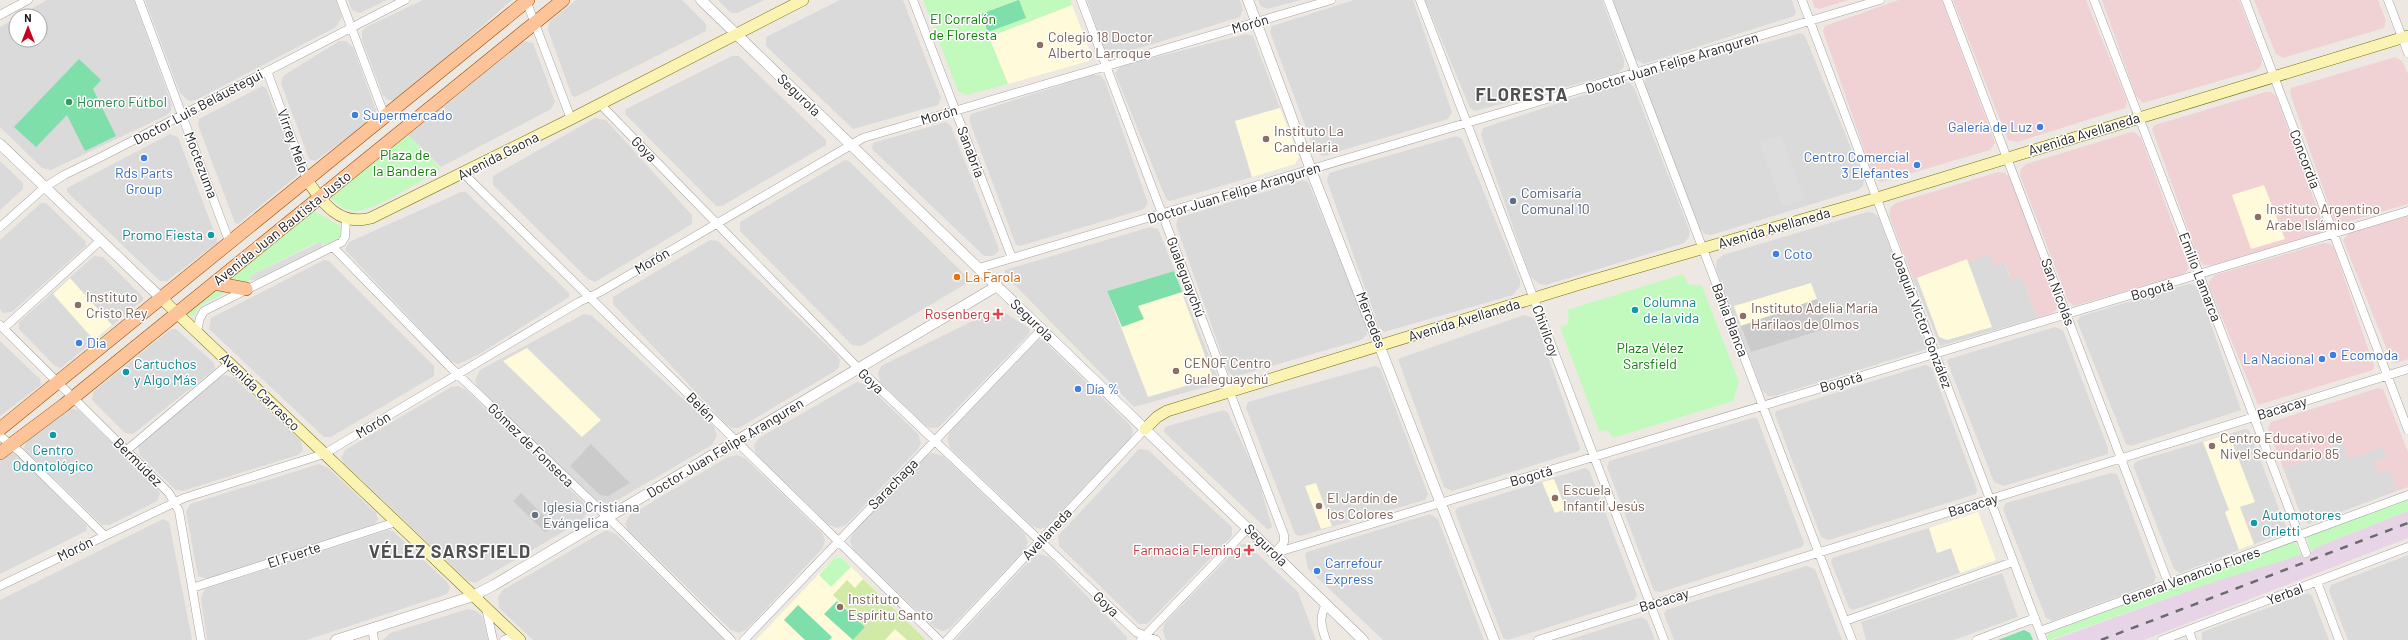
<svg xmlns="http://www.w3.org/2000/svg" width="2408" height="640" viewBox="0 0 2408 640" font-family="Barlow,sans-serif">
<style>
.residential{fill:#dbdada}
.commercial{fill:#f0d1d4}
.industrial{fill:#e7d4e7}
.education{fill:#fffada}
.religious{fill:#cbcbcb}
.grass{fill:#d2eaa7}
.park{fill:#c2fabe}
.pitch{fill:#7edfab}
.parking{fill:#ddd}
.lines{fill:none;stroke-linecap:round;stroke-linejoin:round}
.minor-casing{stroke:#a4a4a4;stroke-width:9}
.tertiary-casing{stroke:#a4a4a4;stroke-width:11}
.secondary-casing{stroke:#747003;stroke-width:12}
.primary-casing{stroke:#954e00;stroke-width:14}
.minor{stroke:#fff;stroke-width:8}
.tertiary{stroke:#fff;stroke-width:10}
.secondary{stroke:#faf3b4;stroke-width:11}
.primary{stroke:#fdc399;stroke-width:13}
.rail{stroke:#6b6b6b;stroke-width:2.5;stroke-dasharray:8 8;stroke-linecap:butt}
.education-dot{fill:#8d6e63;stroke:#fff;stroke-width:1.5}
.leisure-dot{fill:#2e9e5b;stroke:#fff;stroke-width:1.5}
.shop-dot{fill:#3f7fe0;stroke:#fff;stroke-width:1.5}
.service-dot{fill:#5c6f8a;stroke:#fff;stroke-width:1.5}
.culture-dot{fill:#0f9aa8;stroke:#fff;stroke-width:1.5}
.food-dot{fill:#e8710a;stroke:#fff;stroke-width:1.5}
.health-dot{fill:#e0444e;stroke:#fff;stroke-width:1.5}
.worship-dot{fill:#6b7280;stroke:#fff;stroke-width:1.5}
.labels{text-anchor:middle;stroke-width:3;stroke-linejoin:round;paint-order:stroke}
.park-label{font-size:14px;fill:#117c0a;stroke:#fff}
.street-label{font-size:14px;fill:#1d1d1d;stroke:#fff}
.education-label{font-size:14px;fill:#785e54;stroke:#fff;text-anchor:start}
.leisure-label{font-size:14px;fill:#27864d;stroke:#fff;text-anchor:start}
.shop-label{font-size:14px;fill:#366cbe;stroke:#fff;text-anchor:start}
.service-label{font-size:14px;fill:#4e5e75;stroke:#fff;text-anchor:start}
.culture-label{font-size:14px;fill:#0d838f;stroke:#fff;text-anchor:start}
.food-label{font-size:14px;fill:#c56008;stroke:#fff;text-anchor:start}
.health-label{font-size:14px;fill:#be3a42;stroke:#fff;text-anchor:end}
.worship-label{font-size:14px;fill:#5b616d;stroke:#fff;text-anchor:start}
.district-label{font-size:18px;font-weight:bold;letter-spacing:1px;fill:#505050;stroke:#fff}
</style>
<rect width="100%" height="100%" fill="#eee8e2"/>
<path class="residential" d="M47 0H134L172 105 171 111 167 115 51 170 42 168 0 127V27L16 18V40H40V16H19Z
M145 0H336L342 17 336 27 196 100 189 101 180 93Z
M348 0H387L360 13 352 10Z
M423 0H512L409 90 394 101 388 100 383 95 362 40V31L366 27Z
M576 0H682L706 24V31L575 97 572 96 548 30 549 22Z
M718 0H765L737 13H731Z
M840 0H903L941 98 938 105 853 129 766 46V37Z
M1087 0H1240L1243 10 1240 17 1114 56 1105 50Z
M1258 0H1301L1267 9 1261 6Z
M1354 0H1413L1452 112 1448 119 1323 156 1315 152 1270 32 1272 26Z
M1425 0H1602L1624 60V67L1618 73 1475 111 1470 108Z
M1613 0H1792L1796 12 1794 16 1644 64 1635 59Z
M1801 33 1805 36 1864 180 1863 186 1858 190 1711 235 1705 234 1699 228 1645 86V80L1651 74Z
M1246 34 1253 36 1280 108 1235 121 1252 177 1170 201 1166 199 1115 73 1121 66Z
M339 41H346L353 47 377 113 373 119 315 161 309 159 281 83 283 76Z
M524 41 533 43 555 102 551 109 441 167 406 133Z
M732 56H739L826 140V145L722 206H716L625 114 626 109Z
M1092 75H1100L1105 81 1148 203 1144 209 1020 246 1016 245 969 120 971 114Z
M1623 82 1630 83 1634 87 1690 232 1689 237 1684 243 1546 285 1539 284 1530 276 1481 135 1483 128Z
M262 86 266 88 298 171V175L238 224 235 223 198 125 199 119Z
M595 118 606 120 692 215V224L595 282 588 279 493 185V176Z
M946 122 951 126 999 249 998 252 993 256H984L872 149 873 143Z
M170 134 178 137 217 239V243L167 281H160L67 192V188Z
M1456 136 1462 139 1520 280V286L1513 295 1384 332 1379 327 1327 181 1329 173Z
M845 160 849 161 967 277V283L861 346 852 345 740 231V222Z
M0 161 23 183V189L0 210Z
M1303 180 1308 182 1367 325V335L1361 340 1234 377 1228 372 1176 225 1178 218Z
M461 192H466L569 293V297L478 355 458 364 452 362 345 250 349 242Z
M41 203H46L85 241 86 246 12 312 3 313 0 309V240Z
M1867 212 1874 213 1879 218 1927 349 1774 396H1768L1762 390 1716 269 1717 260 1723 255Z
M1150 227 1158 229 1218 378 1212 385 1134 407 1005 275V270Z
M710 240 718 241 837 355 840 360 839 367 835 371 739 428H732L726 424 613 304V297Z
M1989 255 2005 263 2009 276 2022 277 2037 318 1940 346 1913 279 1935 272 1944 266Z
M94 256 103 257 143 297V300L61 368 55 366 19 329V322Z
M324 260 329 261 434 366V376L331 437H324L209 329 211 318Z
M2188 284 2195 285 2199 290 2241 410 2131 446 2126 444 2077 321 2081 316Z
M995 310 1002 311 1029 328 1030 333 939 427 931 428 926 426 880 382 878 373 881 366Z
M584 314 591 315 714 427 717 435 712 445 614 502 607 504 596 500 477 386 475 380 480 370Z
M1524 315 1532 317 1536 322 1580 448 1579 451 1452 491 1444 487 1398 359Z
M2055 327 2063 330 2108 448V454L2004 486 1994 482 1947 361 1949 359Z
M171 329H176L214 363 215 369 133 434 125 433 92 400 93 392Z
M1038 340H1043L1130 425 1133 431 1131 438 1061 511 1046 527 1040 529 1032 526 950 448 947 439 950 432Z
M0 341 40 379 41 385 0 416Z
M1925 365 1932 368 1977 489 1976 494 1829 540 1821 537 1775 415 1776 411Z
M1375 366 1380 368 1428 494 1425 500 1300 536 1295 534 1246 408 1248 402Z
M226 375 234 378 301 441 303 451 298 455 205 484 183 491 176 490 140 456 138 446 219 378Z
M857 382 868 386 918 434 921 443 918 449 846 525 837 528 829 525 756 454 754 445 759 438Z
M458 386 465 389 584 503 587 512 582 521 475 583 467 580 344 463 341 458 345 450 451 387Z
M69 408 78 410 157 488 160 494 157 501 110 525H102L27 452 24 448 27 440Z
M1223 410 1228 413 1257 475 1272 527 1268 530 1164 432 1165 427Z
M1752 418H1757L1804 543 1802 547 1661 592 1654 591 1607 467 1609 461Z
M2245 429 2249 430 2286 527 2283 533 2180 573 2174 569 2134 468V464L2137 461Z
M2341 437 2383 447 2387 458 2374 462 2390 469 2397 491 2309 524 2303 521 2283 468 2333 453 2330 441Z
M1139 449 1148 450 1232 527V536L1147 624H1139L1059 546 1058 536Z
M13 453 18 455 87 526 86 531 0 574V458Z
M932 453 943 456 1024 533 1028 542 1025 550 950 628 943 631 935 628 853 549 850 541 853 532 926 456Z
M737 455 746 459 822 533 825 541 822 549 746 630 739 633 731 630 628 530 625 524 630 515 728 457Z
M319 464 327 467 376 513 378 519 375 524 208 579 198 576 186 512 190 504Z
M1585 468 1589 470 1637 595 1634 600 1508 640 1503 638 1455 512 1457 508Z
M2111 473 2117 474 2156 577 2154 583 2052 621 2046 618 2003 509 2006 503Z
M1430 514 1438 519 1484 640H1383L1308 569 1305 555 1307 552Z
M163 519 169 522 192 640H0V600Z
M1929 528 1937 553 1951 548 1960 573 1853 610 1849 608 1831 562 1832 558Z
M388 530 393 531 447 582 450 588 447 594 307 640H207L201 598 205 589Z
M606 530 616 534 725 640H533L499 608 498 597 503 590Z
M1241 544H1247L1298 592 1316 640H1166L1163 632 1164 624Z
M1039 554 1049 557 1127 637V640H955L1033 557Z
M2408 555V640H2348L2329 591 2331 585Z
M1806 566 1815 569 1842 640H1674L1664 614 1666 610Z
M2002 573 2018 617 1954 640H1866L1861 622Z
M2308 593 2312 596 2329 640H2202V632Z
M468 609 476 611 482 616 488 640H383L390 633Z
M1641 617 1647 620 1655 640H1568Z"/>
<path class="commercial" d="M1812 0H1848L1819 9 1814 7Z
M1899 0H1942L1995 143 1990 150 1881 182 1874 178 1823 31 1825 26Z
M1953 0H2086L2127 101 2125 108 2017 142 2008 140Z
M2102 0H2239L2262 60 2261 66 2257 70 2143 103 2136 96Z
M2254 0H2378L2386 21 2384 28 2283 58 2276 54Z
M2395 57 2402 61 2408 74V204L2340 224 2334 220 2290 93 2291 88Z
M2266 92H2271L2276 96 2324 227 2320 233 2212 265H2204L2199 260 2152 129 2155 125Z
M2131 132 2136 133 2141 138 2189 268 2184 274 2074 306 2068 301 2020 175 2021 169 2026 164Z
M1998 172 2005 173 2010 178 2057 303V309L2052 313 2037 318 2022 277 2011 280 2005 263 1993 267 1989 255 1968 262 1967 260 1913 279 1889 215 1891 207 1896 203Z
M2408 216V359L2396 363 2392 362 2343 240 2349 233Z
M2323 243 2330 244 2334 248 2374 366 2373 370 2258 405 2209 286V281L2215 275Z
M2378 388 2383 389 2408 452V487L2397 491 2389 469 2378 473 2374 462 2387 458 2383 447 2348 460 2341 437 2330 441 2333 453 2283 468 2268 428 2271 422Z"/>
<path class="industrial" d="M2408 511V538L2144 640H2053L2210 583 2294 556 2312 552 2316 547Z"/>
<path class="education" d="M1072 5 1091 54 1089 61 1008 84 989 37Z
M1280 108 1299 157 1295 164 1252 177 1235 121Z
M2264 185 2285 239 2251 249 2232 195Z
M1967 259 1992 327 1947 340 1939 337 1917 278Z
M1174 271 1212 375 1209 379 1148 397 1107 291Z
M70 278 112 325 94 340 53 294Z
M1811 283 1817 299 1741 326 1734 306Z
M527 348 601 420 582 437 503 361Z
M2229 434 2255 502 2240 507 2254 544 2239 550 2225 512 2229 510 2203 442Z
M1554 479 1566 509 1555 513 1542 482Z
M1316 483 1332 526 1321 529 1305 486Z
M1978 512 1996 560 1960 573 1951 548 1937 553 1929 528Z
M834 558H842L926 640H756Z"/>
<path class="religious" d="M1817 299 1828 328 1751 352 1741 326Z
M591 444 630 483 608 496 600 495 570 466Z
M521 493 555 527 545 532 513 501Z"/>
<path class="grass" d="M863 579 922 636 926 640H907L895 629 885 640H853L865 627 833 595 847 580 855 588Z"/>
<path class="park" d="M923 0H1070L1072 5 989 37 1008 84 966 95 958 91Z
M406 133 441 169C423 179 376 210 357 211 346 211 338 205 330 197Z
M314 211 340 226 343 231 341 237 322 246 323 243H315L252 275 249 280 244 284 226 279Z
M1683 274 1688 284 1702 286 1739 382 1733 401 1613 438 1608 430 1599 431 1560 327 1567 325 1569 319 1567 310Z
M215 288 230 290 200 306 193 316 189 315 194 305Z
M2408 498V511L2316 547 2311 552 2307 537Z
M2292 542 2296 543 2301 555 2210 583 2049 640 2047 636 2049 633Z
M834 558H842L851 567 831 587 819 575Z"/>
<path class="pitch" d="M1019 0 1026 18 988 32 981 14Z
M79 59 101 80 93 89 116 136 85 151 67 115 36 147 14 127Z
M1174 271 1182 292 1138 306 1144 319 1122 327 1107 291Z
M837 601 865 627 853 640 824 614Z
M798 605 832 637 829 640H805L784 620Z
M2024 630 2030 633 2033 640H1998Z"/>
<path class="parking" d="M1781 135 1805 200 1783 207 1759 142Z
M322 241V247L258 280H249L252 275Z"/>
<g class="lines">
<defs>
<path id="minor" d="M139 0 229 241
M341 0 385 117
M526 0 571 119
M913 0 1012 258
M1081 0 1284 535V542L1275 553
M1420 0 1664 640
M1608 0 1852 640
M1802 0 2043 640
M1947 0 2169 585
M2094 0 2306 553
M2245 0 2408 430
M2388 0 2408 53
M0 15 28 0
M267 71 307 180
M600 104 858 368 1136 632 1156 640
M463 173 939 640
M0 227 45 187 64 175 99 158 405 0
M333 247 449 366 621 530 731 640
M979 268 1880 0
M0 325 169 493 179 511 201 640
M4 328 101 240
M197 331 200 318 204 311 342 242 345 237 346 219
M0 436 20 452 104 535
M127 450 230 363
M1275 553C1652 438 2031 328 2408 211
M2317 582 2339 640
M0 586 184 498 324 454 579 302 600 292 863 138 1331 0
M192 588 396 522
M1326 604C1319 618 1321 626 1326 640
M486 608 493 640
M1845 621 2013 562
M372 628 374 640
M2189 630 2192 640
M2040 631 2408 495
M504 640 512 637 519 639
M744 640 1042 329
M947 640 1145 429
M1141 640 1248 528
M1538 640 2408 369
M1977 640 2035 618
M2162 640 2408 547"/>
<path id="tertiary" d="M701 0 1363 640
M1248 0 1311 170 1494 640
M0 144 161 298
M336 640 473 596 494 585 997 286"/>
<path id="secondary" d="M307 180C323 203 339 227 371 218L571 119 803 0
M161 298 520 640
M1145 429 1157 417 1167 411 1580 284 1877 198 2408 36"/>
<path id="primary" d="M214 283 246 289
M0 429 528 0
M0 453 64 405 563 0"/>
</defs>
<use href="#minor" class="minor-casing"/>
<use href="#tertiary" class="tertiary-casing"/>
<use href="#secondary" class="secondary-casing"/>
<use href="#primary" class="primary-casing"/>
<use href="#minor" class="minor"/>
<use href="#tertiary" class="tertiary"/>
<use href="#secondary" class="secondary"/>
<use href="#primary" class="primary"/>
<path class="rail" d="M2101 640 2408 523"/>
</g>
<g class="education-dot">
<circle cx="1040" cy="45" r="4"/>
<circle cx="1266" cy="139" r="4"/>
<circle cx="2258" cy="217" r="4"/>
<circle cx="78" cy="305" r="4"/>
<circle cx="1743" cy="316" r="4"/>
<circle cx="1176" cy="371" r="4"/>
<circle cx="2212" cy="446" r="4"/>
<circle cx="1555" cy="498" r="4"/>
<circle cx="1319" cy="506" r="4"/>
<circle cx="840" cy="607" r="4"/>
</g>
<circle class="leisure-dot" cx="69" cy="102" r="4"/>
<g class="shop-dot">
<circle cx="355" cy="115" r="4"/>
<circle cx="2040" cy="127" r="4"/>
<circle cx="144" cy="158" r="4"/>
<circle cx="1917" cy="165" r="4"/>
<circle cx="1776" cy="254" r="4"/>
<circle cx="79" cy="343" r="4"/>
<circle cx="2333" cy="355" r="4"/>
<circle cx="2322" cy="359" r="4"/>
<circle cx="1078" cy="389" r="4"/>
<circle cx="1317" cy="571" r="4"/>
</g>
<circle class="service-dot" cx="1513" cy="201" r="4"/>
<g class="culture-dot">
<circle cx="211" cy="235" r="4"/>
<circle cx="1635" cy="310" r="4"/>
<circle cx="126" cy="372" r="4"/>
<circle cx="53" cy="435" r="4"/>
<circle cx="2254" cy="523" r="4"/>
</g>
<circle class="food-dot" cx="957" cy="277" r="4"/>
<g class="health-dot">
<path d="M996 308h4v4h4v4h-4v4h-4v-4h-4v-4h4z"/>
<path d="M1247 544h4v4h4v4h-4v4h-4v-4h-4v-4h4z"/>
</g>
<circle class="worship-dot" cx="535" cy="515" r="4"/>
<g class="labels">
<g class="park-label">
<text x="963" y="24">El Corralón<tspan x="963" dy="16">de Floresta</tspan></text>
<text x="405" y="160">Plaza de<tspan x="405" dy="16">la Bandera</tspan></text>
<text x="1650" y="353">Plaza Vélez<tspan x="1650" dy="16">Sarsfield</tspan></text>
</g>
<g class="street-label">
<text transform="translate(1250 24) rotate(-16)" y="5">Morón</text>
<text transform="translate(1672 63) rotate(-17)" y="5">Doctor Juan Felipe Aranguren</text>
<text transform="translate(799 95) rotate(44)" y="5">Segurola</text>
<text transform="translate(198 107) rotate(-28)" y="5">Doctor Luis Beláustegui</text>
<text transform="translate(939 115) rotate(-17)" y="5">Morón</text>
<text transform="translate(2084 134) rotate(-17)" y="5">Avenida Avellaneda</text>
<text transform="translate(293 141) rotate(70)" y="5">Virrey Melo</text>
<text transform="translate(644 149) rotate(46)" y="5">Goya</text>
<text transform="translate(971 152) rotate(69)" y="5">Sanabria</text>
<text transform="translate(498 156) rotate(-27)" y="5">Avenida Gaona</text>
<text transform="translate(2305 159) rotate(69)" y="5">Concordia</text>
<text transform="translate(201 165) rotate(69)" y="5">Moctezuma</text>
<text transform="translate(1234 193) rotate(-17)" y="5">Doctor Juan Felipe Aranguren</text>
<text transform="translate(282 228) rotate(-39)" y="5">Avenida Juan Bautista Justo</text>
<text transform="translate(1774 228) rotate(-16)" y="5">Avenida Avellaneda</text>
<text transform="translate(652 261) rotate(-31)" y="5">Morón</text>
<text transform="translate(1186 277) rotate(69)" y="5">Gualeguaychú</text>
<text transform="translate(2200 277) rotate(69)" y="5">Emilio Lamarca</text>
<text transform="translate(2152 290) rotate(-16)" y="5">Bogotá</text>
<text transform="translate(2058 292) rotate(69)" y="5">San Nicolás</text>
<text transform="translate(1032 320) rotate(44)" y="5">Segurola</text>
<text transform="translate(1371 320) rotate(69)" y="5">Mercedes</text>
<text transform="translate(1464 320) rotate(-17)" y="5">Avenida Avellaneda</text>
<text transform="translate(1730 320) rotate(69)" y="5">Bahía Blanca</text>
<text transform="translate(1922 320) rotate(69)" y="5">Joaquín Victor González</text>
<text transform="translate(1546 331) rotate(70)" y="5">Chivilcoy</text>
<text transform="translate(871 381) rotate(44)" y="5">Goya</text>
<text transform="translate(1841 382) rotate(-16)" y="5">Bogotá</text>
<text transform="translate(260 392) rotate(44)" y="5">Avenida Carrasco</text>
<text transform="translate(701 407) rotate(45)" y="5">Belén</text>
<text transform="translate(2282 408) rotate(-17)" y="5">Bacacay</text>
<text transform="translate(373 425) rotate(-31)" y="5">Morón</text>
<text transform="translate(531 445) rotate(44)" y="5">Gómez de Fonseca</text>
<text transform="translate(725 448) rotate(-31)" y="5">Doctor Juan Felipe Aranguren</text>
<text transform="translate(138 462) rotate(45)" y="5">Bermúdez</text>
<text transform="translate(1531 476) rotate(-16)" y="5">Bogotá</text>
<text transform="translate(893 484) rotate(-46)" y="5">Sarachaga</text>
<text transform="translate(1973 505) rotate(-17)" y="5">Bacacay</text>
<text transform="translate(1047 534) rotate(-47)" y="5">Avellaneda</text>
<text transform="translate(1266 545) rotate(44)" y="5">Segurola</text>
<text transform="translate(75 549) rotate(-26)" y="5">Morón</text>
<text transform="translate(294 555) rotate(-18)" y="5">El Fuerte</text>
<text transform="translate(2191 576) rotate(-20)" y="5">General Venancio Flores</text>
<text transform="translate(2285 594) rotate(-21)" y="5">Yerbal</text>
<text transform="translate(1664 600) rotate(-17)" y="5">Bacacay</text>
<text transform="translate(1106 604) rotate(44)" y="5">Goya</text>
</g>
<g class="education-label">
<text x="1048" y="42">Colegio 18 Doctor<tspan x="1048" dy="16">Alberto Larroque</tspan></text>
<text x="1274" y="136">Instituto La<tspan x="1274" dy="16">Candelaria</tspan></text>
<text x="2266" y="214">Instituto Argentino<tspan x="2266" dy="16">Arabe Islámico</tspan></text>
<text x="86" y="302">Instituto<tspan x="86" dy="16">Cristo Rey</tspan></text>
<text x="1751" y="313">Instituto Adelia María<tspan x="1751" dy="16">Harilaos de Olmos</tspan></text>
<text x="1184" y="368">CENOF Centro<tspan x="1184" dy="16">Gualeguaychú</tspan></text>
<text x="2220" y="443">Centro Educativo de<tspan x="2220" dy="16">Nivel Secundario 85</tspan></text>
<text x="1563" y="495">Escuela<tspan x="1563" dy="16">Infantil Jesús</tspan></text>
<text x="1327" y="503">El Jardín de<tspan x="1327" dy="16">los Colores</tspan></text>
<text x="848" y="604">Instituto<tspan x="848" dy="16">Espíritu Santo</tspan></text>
</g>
<g class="leisure-label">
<text x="77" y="107">Homero Fútbol</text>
</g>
<g class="shop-label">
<text x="363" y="120">Supermercado</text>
<text x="2032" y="132" text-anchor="end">Galería de Luz</text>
<text x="1909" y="162" text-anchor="end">Centro Comercial<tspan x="1909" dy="16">3 Elefantes</tspan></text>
<text x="144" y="178" text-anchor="middle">Rds Parts<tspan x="144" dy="16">Group</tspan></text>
<text x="1784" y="259">Coto</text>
<text x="87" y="348">Dia</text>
<text x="2341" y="360">Ecomoda</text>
<text x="2314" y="364" text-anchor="end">La Nacional</text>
<text x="1086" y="394">Día %</text>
<text x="1325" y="568">Carrefour<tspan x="1325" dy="16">Express</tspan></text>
</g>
<g class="service-label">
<text x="1521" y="198">Comisaría<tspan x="1521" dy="16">Comunal 10</tspan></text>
</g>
<g class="culture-label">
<text x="203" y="240" text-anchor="end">Promo Fiesta</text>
<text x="1643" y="307">Columna<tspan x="1643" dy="16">de la vida</tspan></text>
<text x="134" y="369">Cartuchos<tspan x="134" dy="16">y Algo Más</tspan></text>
<text x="53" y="455" text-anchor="middle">Centro<tspan x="53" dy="16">Odontológico</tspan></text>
<text x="2262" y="520">Automotores<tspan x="2262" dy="16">Orletti</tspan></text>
</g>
<g class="food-label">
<text x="965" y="282">La Farola</text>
</g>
<g class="health-label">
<text x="990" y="319">Rosenberg</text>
<text x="1241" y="555">Farmacia Fleming</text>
</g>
<g class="worship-label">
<text x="543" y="512">Iglesia Cristiana<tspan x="543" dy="16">Evángelica</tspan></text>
</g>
<g class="district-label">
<text x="1522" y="101">FLORESTA</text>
<text x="450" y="558">VÉLEZ SARSFIELD</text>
</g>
</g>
<g transform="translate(28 28)"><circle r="19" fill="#ffffff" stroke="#a5a5a5"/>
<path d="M0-3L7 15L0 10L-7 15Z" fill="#c9001e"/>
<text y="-6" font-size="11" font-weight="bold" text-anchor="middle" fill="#1d1d1d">N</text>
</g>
</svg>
